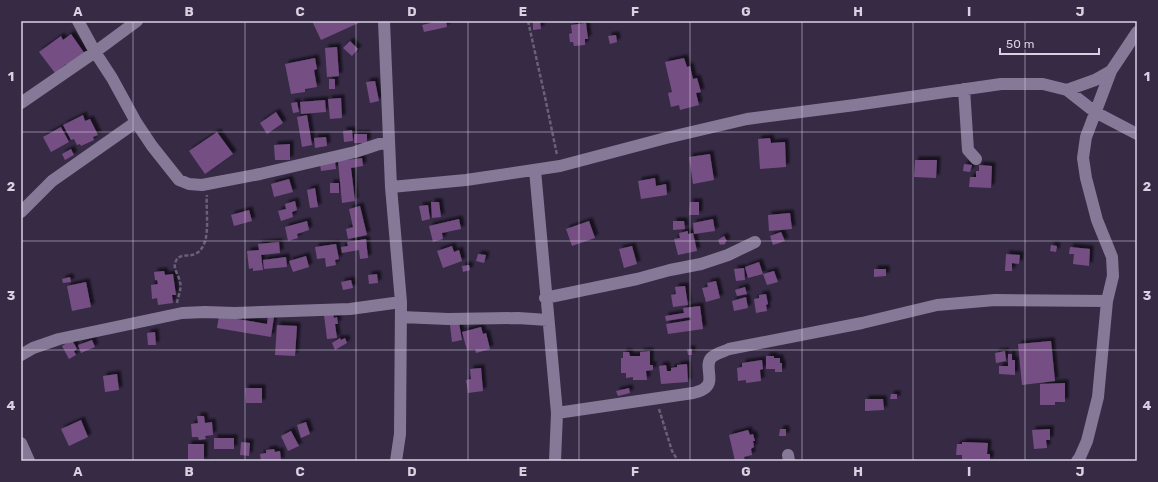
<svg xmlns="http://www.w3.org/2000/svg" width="1158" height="482" viewBox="0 0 1158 482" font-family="Rubik,sans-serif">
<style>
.building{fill:#754f84;filter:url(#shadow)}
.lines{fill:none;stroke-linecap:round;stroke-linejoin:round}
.path{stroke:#6a6078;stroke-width:2.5;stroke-dasharray:4 2;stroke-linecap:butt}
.minor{stroke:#867998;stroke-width:12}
.grid{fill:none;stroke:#d8d1e2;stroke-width:1;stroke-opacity:0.55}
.neatline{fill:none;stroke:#d8d1e2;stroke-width:1.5}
.grid-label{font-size:13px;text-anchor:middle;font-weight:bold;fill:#d8d1e2}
</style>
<defs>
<filter id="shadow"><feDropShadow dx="3.5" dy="-3.5" stdDeviation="1" flood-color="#0009"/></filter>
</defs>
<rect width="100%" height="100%" fill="#362a45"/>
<path class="building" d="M312 21H363L321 40Z
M439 21H446L447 27 424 32 422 25Z
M533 21H540L541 29 533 30Z
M586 23 588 39H585V45L574 46 573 42H570L569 34 572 33 571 25Z
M71 34 85 54 68 67 66 64 55 73 39 52 61 36 63 40Z
M616 35 617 42 610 44 608 36Z
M350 41 358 49 352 56 343 48Z
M337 47 339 76 327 77 325 48Z
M315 58 317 69 314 70 317 87 305 89V92L291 94 285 64Z
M684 58 687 67 690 66 693 79 697 78 701 92 696 93 699 105 680 110 679 105 671 107 668 93 672 92 665 62Z
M329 79H335V89H329Z
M375 81 379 101 370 103 366 82Z
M341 98 342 118 330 119 328 99Z
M325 100 326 112 301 114 300 102Z
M297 102 299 112 293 113 291 103Z
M276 112 283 123 267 134 260 123Z
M83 115 85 121 90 119 98 135 93 137 94 140 81 146 80 144 77 145 74 139 71 140 63 125Z
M307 115 312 145 302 147 297 117Z
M61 127 69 142 51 152 43 137Z
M352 130 353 141 344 142 343 131Z
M217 132 233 154 205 174 189 151Z
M354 134H367V143H354Z
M326 137 327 146 315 148 314 138Z
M770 138 771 143 785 142 786 167 760 169 758 139Z
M290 144V160H275L274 145Z
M71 149 74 155 65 160 62 154Z
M710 154 714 180 693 184 689 157Z
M362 158 363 166 351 168 355 201 342 203 338 161Z
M915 160H937L936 178 914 177Z
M335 161 336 169 321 171 320 164Z
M964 164 972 165 970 172 963 171Z
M979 165 992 166 991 188 969 187 970 177H976V171H979Z
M655 178 656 186 666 184 667 195 641 199 638 181Z
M289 179 293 192 274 197 271 184Z
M330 183H339V193H330Z
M315 188 318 207 310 208 307 190Z
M295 201 297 210 292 212 293 217 281 221 278 211 286 209 285 204Z
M431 202H439L441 217 432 218Z
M690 202H699V215H689Z
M428 205 430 219 422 221 419 206Z
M360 206 367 235 348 239 346 229 353 227 349 209Z
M249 210 252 221 234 226 231 215Z
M790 213 792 229 769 231 768 215Z
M459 219 461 229 442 233 443 239 433 242 429 226Z
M713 219 715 231 694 234 693 223Z
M307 221 309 230 297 234 298 238 288 241 285 227Z
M589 221 595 238 572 246 566 229Z
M673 221H684L685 229 673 230Z
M688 231V234L693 233 697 251 678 255 674 239 680 238 679 233Z
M781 232 785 241 773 245 770 236Z
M724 236 727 241 725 242 726 243 723 245 722 244 720 245 718 240Z
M366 239 368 258 360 259 359 250 342 253 341 247 348 246 347 242Z
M279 242 280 253 261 255 263 270 253 271V268L249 269 247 251 259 250 258 244Z
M336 244 339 259 335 260 336 265 326 267 325 258 317 259 315 247Z
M1051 245 1057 246 1056 252 1050 251Z
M452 246 454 252 459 250 462 261 443 268 437 251Z
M632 246 637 264 624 268 619 249Z
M1070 247 1090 249 1089 266 1073 264 1074 254H1069Z
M478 254 486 255 484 263 476 261Z
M1006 254 1020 255 1019 264 1012 263V271H1005Z
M306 256 309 267 293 272 289 261Z
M286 257 287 267 264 269 263 260Z
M759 262 763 274 748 278 745 267Z
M469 265 470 270 463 272 462 266Z
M744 268 745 280 736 281 734 269Z
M874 269H886V276L874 277Z
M164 271 165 275 173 274 176 295H172L173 303 158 305 157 298 152 299 151 285 158 284 157 280H155L154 272Z
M774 271 778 282 767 285 763 274Z
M377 274 378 283 369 284 368 275Z
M70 277 71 282 63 283 62 279Z
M351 280 353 288 343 290 341 282Z
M716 281 720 298 706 302 702 288 708 287 707 283Z
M86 282 91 307 72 311 67 286Z
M685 286 688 305 673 307 671 295 676 294 675 287Z
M745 287 747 294 737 296 735 290Z
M766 294 768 304 766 305 767 311 756 313 754 299 759 298V295Z
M746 297 748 308 734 311 732 301Z
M700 306 703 329 668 334 666 324 691 320 690 317 666 321 665 316 684 313 683 308Z
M333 314 334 318 337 317 338 324H335L337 338 327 339 324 315Z
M219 316 267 324 268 316 274 317 271 337 217 328Z
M459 323 462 340 452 342 450 325Z
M277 325 297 326 295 356 275 355Z
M481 327 483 334 486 333 490 349 476 353 475 349 467 350 462 332Z
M155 332 156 345H148L147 333Z
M340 338 341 340 345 338 347 343 335 350 332 343Z
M72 340 77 349 74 351 76 355 69 359 62 346Z
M92 340 95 347 81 353 78 345Z
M1051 341 1055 381 1022 385 1018 344Z
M687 349H692V355H688Z
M650 351V365H653V370L646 371 647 380H633V377L626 378V373H621V358H623V352H629L630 356H640V352Z
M1005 351 1006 361 996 363 995 353Z
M1008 354H1012V360H1015V375L999 374V366H1008Z
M766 356H774V358H780V363H782V372H775V369H766Z
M762 360 763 369 760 370 761 381 746 383V380L738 381 737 368 742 367V363Z
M687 364 688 382 661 384 659 366 666 365 667 371H671V368L677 367V365Z
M481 368 483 391 468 393 466 380 471 379 470 369Z
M117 374 119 390 105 392 103 376Z
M1065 383V402H1055V405H1040V384Z
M245 388H262V403H246Z
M629 388 630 393 618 396 616 391Z
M891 394H897V399H890Z
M865 399H883L884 410 865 411Z
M197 416H204L205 423 212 422 213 435 205 436 206 439 199 440 198 437H192L191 424 198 423Z
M81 420 88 437 69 446 61 429Z
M306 422 310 434 301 438 297 425Z
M780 429H786V436H779Z
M1050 429V440H1046L1047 448 1034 449 1032 430Z
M748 430 750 435 753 434 755 441H753L754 447 751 449 752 455 744 457 745 461H735L729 435Z
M291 431 299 446 288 451 281 436Z
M214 438H234V449H214Z
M241 442 250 443 249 456 240 455Z
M962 442 988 443 987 454H990V461H962V455H956L957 444H962Z
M188 444H204V461H188Z
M274 449 275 452 280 451 281 461H261L260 454 266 453V450Z"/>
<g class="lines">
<path class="path" d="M57 21H63
M528 21 545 97 557 155
M177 303C178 296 182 289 180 282 179 275 172 268 176 261 179 253 189 257 195 254 213 246 205 211 207 195
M659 409 672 451 678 461"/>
<path class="minor" d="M78 21 95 52 112 78 136 122 152 146 179 180 189 184 202 185 260 174 355 152 379 144 389 143
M384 21 391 187 401 302 400 434 396 461
M964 89 968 150 976 159
M1067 90 1095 80 1111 71
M21 103 95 52 137 21
M535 170 557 413 693 393C697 392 702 391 705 388 715 381 704 366 711 358 716 353 723 352 729 349L862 323 937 305 995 300 1107 301
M391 187 466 180 560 166 666 138 747 119 855 105 1001 84H1043L1067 90 1095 112 1137 134
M21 212 52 181 136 122
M545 298 637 279 670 270 701 264 728 255 755 242
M401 317 448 319 518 318 548 320
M21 355 33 348 59 339 182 313 205 312 235 313 350 309 401 302
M21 443 29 461
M788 455 789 461
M555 461 557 413
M1077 461 1080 457 1087 441 1098 397 1107 301 1113 276 1112 257 1097 220 1086 178 1083 158 1086 137 1111 71 1137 32"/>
</g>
<path class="grid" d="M133 21V461M245 21V461M356 21V461M468 21V461M579 21V461M690 21V461M802 21V461M913 21V461M1025 21V461M21 132H1137M21 241H1137M21 350H1137"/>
<rect width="1158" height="482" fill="none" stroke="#362a45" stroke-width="44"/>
<path d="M1000 48v6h99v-6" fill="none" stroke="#d8d1e2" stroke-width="2"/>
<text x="1006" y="48" font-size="12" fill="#d8d1e2" stroke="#362a45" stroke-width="3" paint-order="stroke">50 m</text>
<rect x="22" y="22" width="1114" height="438" class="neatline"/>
<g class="grid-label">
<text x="78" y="16">A</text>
<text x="189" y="16">B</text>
<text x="300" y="16">C</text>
<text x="412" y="16">D</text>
<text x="523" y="16">E</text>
<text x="635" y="16">F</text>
<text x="746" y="16">G</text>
<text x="858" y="16">H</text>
<text x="969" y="16">I</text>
<text x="1080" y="16">J</text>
<text x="11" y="81">1</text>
<text x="1147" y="81">1</text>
<text x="11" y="191">2</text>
<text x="1147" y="191">2</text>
<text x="11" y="300">3</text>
<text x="1147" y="300">3</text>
<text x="11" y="410">4</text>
<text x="1147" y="410">4</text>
<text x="78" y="476">A</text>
<text x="189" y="476">B</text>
<text x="300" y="476">C</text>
<text x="412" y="476">D</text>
<text x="523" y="476">E</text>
<text x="635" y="476">F</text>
<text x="746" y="476">G</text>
<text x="858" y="476">H</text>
<text x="969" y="476">I</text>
<text x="1080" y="476">J</text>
</g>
</svg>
